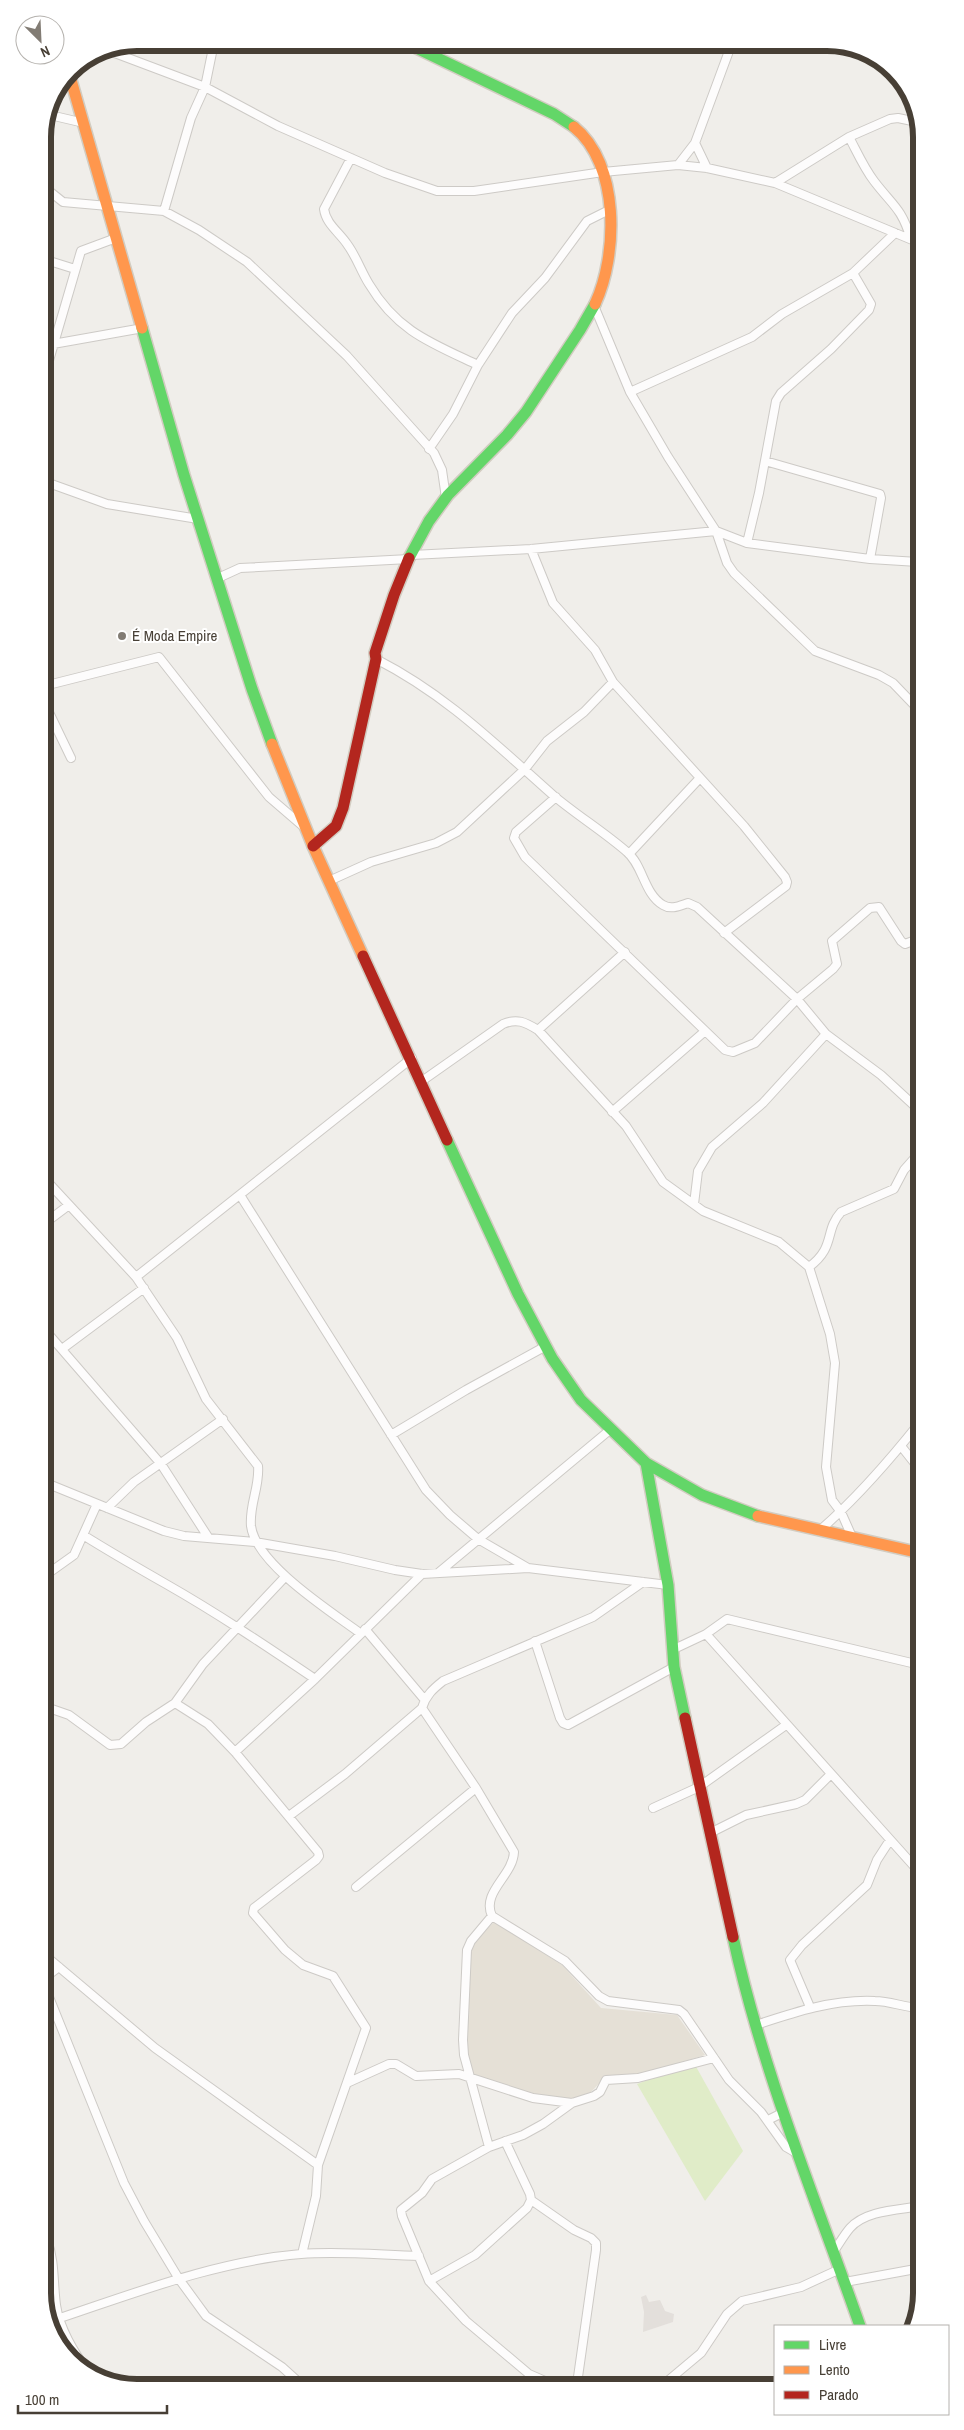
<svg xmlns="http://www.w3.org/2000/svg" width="964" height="2430" viewBox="0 0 964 2430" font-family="'Archivo Narrow',sans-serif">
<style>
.residential{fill:#e5e0d6}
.industrial{fill:#e3dfdb}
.grass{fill:#e0ecc8}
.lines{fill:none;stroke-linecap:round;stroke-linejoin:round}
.street-casing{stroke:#cdcac6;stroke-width:10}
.fast-casing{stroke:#d2ccc1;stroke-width:14}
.slow-casing{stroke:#d2ccc1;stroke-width:14}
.jam-casing{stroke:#d2ccc1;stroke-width:14}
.street{stroke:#fdfcfc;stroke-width:8}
.fast{stroke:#63d668;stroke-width:11}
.slow{stroke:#ff974d;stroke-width:11}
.jam{stroke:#b3261e;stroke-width:11}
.poi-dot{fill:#827c74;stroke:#fff;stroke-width:2}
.labels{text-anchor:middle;stroke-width:4;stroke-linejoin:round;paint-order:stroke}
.poi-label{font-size:15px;fill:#473f35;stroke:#fff;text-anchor:start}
.rim{fill:none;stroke:#473f35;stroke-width:6}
</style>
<rect width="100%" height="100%" fill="#f0eeea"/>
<path class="residential" d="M494 1922 562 1965 601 2008 677 2015 705 2055 639 2075H607L590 2093 572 2100 545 2097 473 2076 465 2043 469 1961 473 1944Z"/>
<path class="industrial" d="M646 2295 649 2302 660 2300 665 2311 674 2314 673 2322 643 2332 644 2312 641 2297Z"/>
<path class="grass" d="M694 2063 743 2151 705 2201 637 2084Z"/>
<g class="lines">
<defs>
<path id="street" d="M104 49 205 87 278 126 385 173 437 191H474L603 172 678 165 707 168 775 183 917 242
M50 115 84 123
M849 137C857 152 864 168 874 181 893 206 901 207 911 239
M695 143 707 168
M351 158 324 209C326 224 339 232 347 244 356 256 361 271 369 284 397 331 431 343 478 365
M678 165 695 143 732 43
M775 183 849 137 890 119 898 118 917 122
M43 186 63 202 164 211 199 230 247 262 347 356 434 453 442 470 446 498
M164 211 191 118 205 87 214 43
M43 259 75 269
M595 308 630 392 668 457 716 531 727 563 734 573 815 651 879 675 893 683 918 709
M43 341 53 344 143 328
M43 381 81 251 116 238
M630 392 752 337 782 314 853 273 895 233
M429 449 453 414 478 365 512 313 545 278 587 221 609 210
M765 461 880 494 881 498 870 559
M43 481 107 504 198 519
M747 543 759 493 776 401 781 393 831 349 869 310 871 304 853 273
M531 549 553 603 595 650 613 682 744 826 785 877 787 882 786 886 724 933
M412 555 531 549 716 531 747 543 870 559 918 562
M216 579 240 568 409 559
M376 659C448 696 495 744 554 796 578 816 604 832 627 852 643 865 644 894 663 905 671 910 679 906 688 903L697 907 797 999 826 1034 881 1075 919 1110
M44 686 159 657 269 797 305 828
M44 702 71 758
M556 797 516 832 514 838 525 857 725 1050 733 1052 755 1043 797 999 833 969 837 964 832 941 870 908 879 907 901 941 905 944 918 939
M629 854 699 779
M329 881 371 862 436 843 457 832 525 769 547 741 584 712 613 682
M538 1030 625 952
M422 1081 503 1024C517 1018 525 1022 538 1030L626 1126 663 1182 703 1211 779 1242 809 1267 830 1334 835 1363 826 1467 832 1500 841 1512 853 1539
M612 1112 704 1032
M45 1179 136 1277 177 1338 206 1399 258 1466C260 1486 249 1505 251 1526 256 1564 330 1611 360 1633
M240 1195 426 1490 450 1515 478 1539 528 1568
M694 1204 698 1171 712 1147 763 1103 826 1034
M45 1223 69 1205
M809 1267C836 1247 824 1231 841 1212L894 1189 904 1170 919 1153
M136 1277 412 1058
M45 1330 161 1464 208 1537
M62 1349 144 1288
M391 1435 466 1390 546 1346
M901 1446 920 1470
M46 1483 164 1531 184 1536 255 1542 335 1556 395 1570 422 1574 528 1568 668 1585
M107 1508 134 1482 223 1419
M819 1531C856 1499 889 1461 920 1422
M83 1535C110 1552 138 1568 166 1584 217 1613 266 1646 315 1679
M438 1573 611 1429
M46 1575 74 1555 97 1504
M365 1629 424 1699
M706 1634 921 1874
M535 1641 560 1718 563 1723 568 1725 674 1667
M672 1650 706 1634 727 1619 920 1665
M175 1703 208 1724 235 1752 318 1852 319 1856 316 1860 254 1908 253 1913 285 1950 303 1965 333 1976 366 2028 318 2165 316 2196 302 2254
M46 1707 69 1715 110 1745 121 1744 146 1722 175 1703 203 1664 285 1577
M422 1708 476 1788 514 1852C513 1876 481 1892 492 1916L565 1961 599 1996 608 2001 679 2010 684 2014 729 2080 761 2112 786 2147 798 2154
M235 1752 315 1679 422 1574
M653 1808 699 1787 786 1725
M289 1816 345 1774 422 1708C426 1695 433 1689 443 1681L593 1617 643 1582
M710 1833 746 1815 796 1804 805 1800 830 1775
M356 1887 476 1788
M47 1957 155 2048 318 2165
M47 1976 59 1967
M47 1992 124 2183 144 2221 179 2279 206 2316 282 2367 303 2386
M810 2007 790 1960 802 1945 867 1885 877 1860 890 1840
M756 2025C795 2012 834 1999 875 2001 891 2001 905 2008 921 2008
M347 2083 389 2064H396L416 2076 459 2074 533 2098 572 2103 594 2096 600 2092 606 2080 638 2078 714 2058
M921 2104 916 2109 915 2118 921 2144
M768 2120 784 2112
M489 2147 464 2055 463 2040 467 1950 471 1941 492 1916
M531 2200 574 2230 591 2238 596 2243V2250L577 2384
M47 2240C55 2261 53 2283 56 2305 59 2327 74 2353 88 2371
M834 2251C839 2244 844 2235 850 2228 866 2210 899 2210 921 2206
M429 2281 475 2255 527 2208 531 2200 530 2194 505 2141
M845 2282 921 2268
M60 2318C138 2292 218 2261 301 2254 340 2251 380 2255 419 2256
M562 2384 545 2381 529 2374 466 2321 429 2281 402 2216 401 2210 422 2193 432 2179 489 2147 523 2135 543 2124 572 2103
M664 2384 701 2353 727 2314 742 2301 801 2287 840 2269"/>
<path id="fast" d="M406 43 554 114 574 127
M142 328 184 475 252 689 272 744
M409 558 429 521 448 495 507 435 526 412 580 330 595 304
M447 1140 518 1294 552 1358 581 1400 646 1463 702 1495 758 1516
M646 1463 668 1585 674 1667 685 1718
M733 1937C762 2070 815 2198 860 2326"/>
<path id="slow" d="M69 73 142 328
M574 127C620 164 618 255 595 304
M272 744 313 846 363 956
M758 1516 920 1553"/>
<path id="jam" d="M313 846 336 826 343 808 376 659 375 653 394 595 409 558
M363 956 447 1140
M685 1718 733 1937"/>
</defs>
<use href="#street" class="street-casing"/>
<use href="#fast" class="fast-casing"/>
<use href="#slow" class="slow-casing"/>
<use href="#jam" class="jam-casing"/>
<use href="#street" class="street"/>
<use href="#fast" class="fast"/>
<use href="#slow" class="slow"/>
<use href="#jam" class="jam"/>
</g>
<circle class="poi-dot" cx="122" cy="636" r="5"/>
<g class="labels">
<g class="poi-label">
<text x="132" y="641">É Moda Empire</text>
</g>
</g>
<path d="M0 0H964V2430H0ZM137 51H827A86 86 0 0 1 913 137V2293A86 86 0 0 1 827 2379H137A86 86 0 0 1 51 2293V137A86 86 0 0 1 137 51Z" fill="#fff" fill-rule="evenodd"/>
<path class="rim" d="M137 51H827A86 86 0 0 1 913 137V2293A86 86 0 0 1 827 2379H137A86 86 0 0 1 51 2293V137A86 86 0 0 1 137 51Z"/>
<rect x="774" y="2325" width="175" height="90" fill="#ffffff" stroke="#b5b2ae"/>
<rect x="784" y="2341" width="25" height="8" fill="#63d668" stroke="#b5b2ae"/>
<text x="819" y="2350" font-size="15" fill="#473f35">Livre</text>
<rect x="784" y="2366" width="25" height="8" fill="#ff974d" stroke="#b5b2ae"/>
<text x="819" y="2375" font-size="15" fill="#473f35">Lento</text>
<rect x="784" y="2391" width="25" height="8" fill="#b3261e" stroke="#b5b2ae"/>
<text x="819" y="2400" font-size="15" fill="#473f35">Parado</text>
<g transform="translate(40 40) rotate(156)"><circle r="24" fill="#ffffff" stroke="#b5b2ae"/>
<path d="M0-4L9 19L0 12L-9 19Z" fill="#827c74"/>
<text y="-8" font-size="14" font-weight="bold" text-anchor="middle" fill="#473f35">N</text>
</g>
<path d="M18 2405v8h149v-8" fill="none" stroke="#473f35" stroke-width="2.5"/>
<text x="25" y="2405" font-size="15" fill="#473f35" stroke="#ffffff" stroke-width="4" paint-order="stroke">100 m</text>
</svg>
